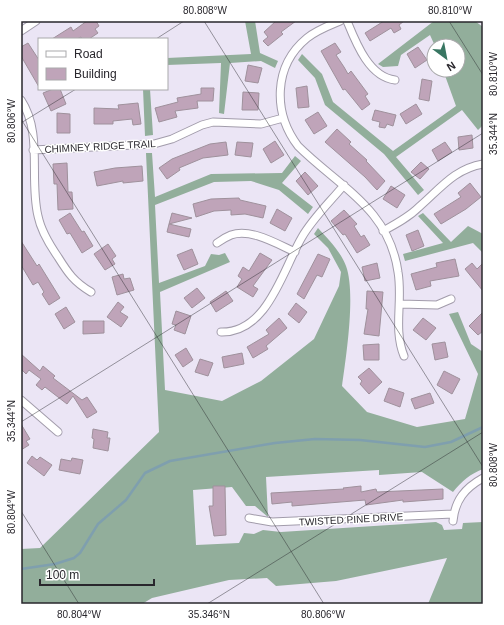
<svg xmlns="http://www.w3.org/2000/svg" width="504" height="625" viewBox="0 0 504 625" font-family="Helvetica,sans-serif">
<style>
.forest{fill:#92ae9b}
.lines{fill:none;stroke-linecap:round;stroke-linejoin:round}
.stream{stroke:#7f9fae;stroke-width:2.5}
.building{fill:#bfa4b9;stroke:#9f919c}
.street-casing{stroke:#a29cab;stroke-width:9}
.street{stroke:#fff;stroke-width:7}
.ticks{fill:none;stroke:#29272d;stroke-width:1;stroke-opacity:0.45}
.labels{text-anchor:middle;stroke-width:3;stroke-linejoin:round;paint-order:stroke}
.street-label{font-size:10px;fill:#29272d;stroke:#fff}
.neatline{fill:none;stroke:#29272d;stroke-width:1.5}
.ticks-label{font-size:10px;text-anchor:middle;fill:#29272d}
</style>
<rect width="100%" height="100%" fill="#ebe5f5"/>
<path class="forest" d="M245 21H255L260 53 278 61 275 68 261 61 230 63 224 114 219 113 221 63 167 65V58L251 54Z
M434 21H475L483 27V125L478 130 462 110 396 157 424 190 418 195 384 154 325 105 315 78 298 60 302 54 322 74 333 102 393 151 456 106 443 70H458V46H435L430 35 401 55 398 66 383 67 378 64Z
M143 89H150L153 135 145 136Z
M146 153H152L155 197 211 174 282 173 295 156 301 161 282 183 313 207 308 214 279 190 251 181 214 182 155 205 159 283 205 266 211 254 219 255 225 253 230 262 160 292 165 390 222 401 261 381 314 339 339 286 341 272 328 248 314 234 318 228C328 239 341 252 346 266 356 293 346 357 342 386L367 412 417 427 465 419 478 374 449 314 458 312 471 344 483 352V469C470 474 462 481 453 492L422 472 379 475V470L266 477 268 517 255 506H246L232 487 193 490 196 545 239 543 244 533 254 534 263 530 281 532 436 522 442 525 444 530 462 529 463 523 483 522V604H428L447 558 336 581 276 586 267 578 229 580 152 598 142 604H21V549L40 548 159 432Z
M423 213 451 242 468 226 483 234V253L473 243 405 261 403 254 443 243 418 216Z"/>
<g class="lines">
<path class="stream" d="M21 569 55 564 74 558 80 553 98 524 126 500 145 473 170 461 275 443 315 439 360 440 425 447 451 442 483 427"/>
</g>
<path class="building" d="M87 21H96L99 26 95 29 98 33 89 39H82L81 37 77 39H52L71 27 73 31Z
M276 21H296L281 32 283 34 268 46 263 41 268 37 264 32Z
M384 21H404L399 25 401 29 394 33 391 28 370 41 365 33Z
M28 43 39 60V87L21 56V47Z
M335 43 341 52 336 55 344 67 348 74 351 71 368 94 365 96 370 104 362 110 345 89 343 90 321 51Z
M418 47 427 60 415 68 407 54Z
M248 65 262 68 258 83 245 81Z
M422 79 432 81 429 101 419 99Z
M307 86 309 107 298 108 296 88Z
M201 88H214L213 101H197L198 108 175 111 177 117 159 122 155 108 178 102 177 98 201 94Z
M53 89H60L66 104 51 111 43 93Z
M243 92 259 93 258 110H242Z
M138 103 141 124 133 125 132 119 113 121V124H94V108L119 109 118 105Z
M416 104 422 114 406 124 400 114Z
M375 110 396 115 393 126 387 124 385 128 379 127 380 122 372 120Z
M318 112 327 126 314 134 305 120Z
M57 113 70 114V133H57Z
M337 129 351 142 349 144 367 160 366 161 385 181 377 190 365 177 325 142Z
M472 135 473 148 459 150 458 137Z
M275 141 284 155 271 163 263 149Z
M226 142 228 155 203 158 179 168 180 170 167 179 159 168 172 159 210 144Z
M237 142 253 143 251 157 235 155Z
M445 142 452 152 438 161 432 150Z
M421 162 429 169 420 179 411 172Z
M67 163 68 192H72L73 209 58 210 57 184H54L53 164Z
M142 166 143 181 123 183V181L97 186 94 172 115 168Z
M305 172 318 186 308 195 296 181Z
M470 183 481 197 466 209 441 224 434 214 461 197 458 193Z
M391 186 405 195 397 208 383 199Z
M239 198 240 200 266 206 263 218 245 214 231 215V210L214 211 196 217 193 204 211 199Z
M277 209 292 218 285 231 270 223Z
M344 210 357 224 354 226 361 237 364 235 370 245 357 253 345 234 343 235 331 221Z
M70 213 82 232 84 231 93 246 82 253 70 233 67 234 59 220Z
M172 213 192 218 169 224Z
M169 224 191 229 189 237 167 232Z
M418 230 424 246 412 251 406 235Z
M21 241 37 266 39 264 60 298 49 305 42 294 44 292 38 282 33 285 21 265Z
M108 244 116 256 112 259 115 264 105 270 94 254Z
M192 249 198 264 184 270 177 255Z
M260 253 272 260 253 286 258 289 253 297 237 287 242 279 238 276 243 267 249 271Z
M318 254 330 259 322 277 317 275 304 299 297 294Z
M455 259 459 276 430 281 431 286 416 290 411 274 437 267 436 263Z
M377 263 380 278 365 281 362 267Z
M472 263 477 269 483 263V291L465 269Z
M123 274 124 279 130 278 134 290 117 295 112 277Z
M197 288 205 298 192 308 184 298Z
M226 291 233 301 216 312 210 302Z
M367 291 383 292 379 336 364 334 368 309H366Z
M118 302 124 307 120 312 128 317 121 327 107 317Z
M296 303 307 312 299 323 288 314Z
M66 307 75 322 64 329 55 314Z
M176 311 191 316 185 334 174 330 176 325 172 324Z
M483 312V331L478 335 469 326Z
M279 318 287 328 266 346 268 349 253 358 247 347 269 334 266 330Z
M423 318 436 328 426 340 413 330Z
M83 321H104V333L83 334Z
M445 342 448 357 435 360 432 344Z
M379 344V360H364L363 345Z
M186 348 193 360 183 367 175 355Z
M242 353 244 364 224 368 222 357Z
M21 354 40 371 43 366 55 376 53 378 82 400 87 397 97 412 87 418 73 396 67 404 45 387 42 390 36 385 41 379 29 370 26 374 21 369Z
M200 359 213 363 208 376 195 372Z
M369 368 382 382 369 394 360 384 362 381 358 377Z
M444 371 460 379 452 394 437 385Z
M389 388 404 393 400 407 384 401Z
M430 393 434 403 415 409 411 399Z
M21 424 30 439 26 441 29 445 21 450Z
M93 429 108 432 107 438H110L108 451 93 448 94 439 92 438Z
M32 456 37 460 40 457 52 465 44 476 27 463Z
M72 458 83 460 80 474 59 470 61 459 71 461Z
M213 486H225L226 535 214 536 209 506H213Z
M361 486V492L376 489 377 492 443 489V499L403 502V500L366 505 365 500 292 506V502L272 504 271 493 344 489 343 488Z"/>
<g class="lines">
<defs>
<path id="street" d="M340 21C328 26 317 30 307 38 273 66 273 113 298 146 338 186 389 208 398 272 403 301 393 329 404 356
M347 21C356 43 369 77 395 80
M21 31 36 21
M21 100C43 133 29 179 38 216 41 231 49 244 58 257 68 273 74 282 91 292
M33 150 154 144 172 139 202 125 213 122 261 124 283 118
M383 231C396 224 409 217 419 207 440 189 454 169 483 164
M217 243C221 240 226 237 231 235 251 228 277 244 295 252
M400 304 437 305 451 299
M221 332C268 333 283 269 302 237 313 218 330 202 344 185
M21 400 58 432
M249 518 272 522 453 514
M453 521C455 500 465 488 483 478"/>
</defs>
<use href="#street" class="street-casing"/>
<use href="#street" class="street"/>
</g>
<path class="ticks" d="M204 21 483 467M449 21 483 75M156 39 184 21M21 119 324 604M21 123 76 89M21 422 483 133M21 511 79 604M207 604 483 432"/>
<g class="labels">
<g class="street-label">
<text transform="translate(100 146) rotate(-3)" y="4">CHIMNEY RIDGE TRAIL</text>
<text transform="translate(351 519) rotate(-3)" y="4">TWISTED PINE DRIVE</text>
</g>
</g>
<rect width="504" height="625" fill="none" stroke="#ffffff" stroke-width="44"/>
<rect x="38" y="38" width="130" height="52" fill="#ffffff" stroke="#a9a9ab"/>
<rect x="46" y="51" width="20" height="6" fill="#ffffff" stroke="#a9a9ab"/>
<text x="74" y="58" font-size="12" fill="#29272d">Road</text>
<rect x="46" y="68" width="20" height="12" fill="#bfa4b9" stroke="#a9a9ab"/>
<text x="74" y="78" font-size="12" fill="#29272d">Building</text>
<g transform="translate(446 58) rotate(148)"><circle r="19" fill="#ffffff" stroke="#a9a9ab"/>
<path d="M0-3L7 15L0 10L-7 15Z" fill="#387662"/>
<text y="-6" font-size="11" font-weight="bold" text-anchor="middle" fill="#29272d">N</text>
</g>
<path d="M40 579v6h114v-6" fill="none" stroke="#29272d" stroke-width="2"/>
<text x="46" y="579" font-size="12" fill="#29272d" stroke="#ffffff" stroke-width="3" paint-order="stroke">100 m</text>
<rect x="22" y="22" width="460" height="581" class="neatline"/>
<g class="ticks-label">
<text x="205" y="14">80.808°W</text>
<text x="450" y="14">80.810°W</text>
<text transform="translate(493 74) rotate(-90)" y="4">80.810°W</text>
<text transform="translate(11 121) rotate(-90)" y="4">80.806°W</text>
<text transform="translate(493 134) rotate(-90)" y="4">35.344°N</text>
<text transform="translate(11 421) rotate(-90)" y="4">35.344°N</text>
<text transform="translate(493 465) rotate(-90)" y="4">80.808°W</text>
<text transform="translate(11 512) rotate(-90)" y="4">80.804°W</text>
<text x="79" y="618">80.804°W</text>
<text x="209" y="618">35.346°N</text>
<text x="323" y="618">80.806°W</text>
</g>
</svg>
